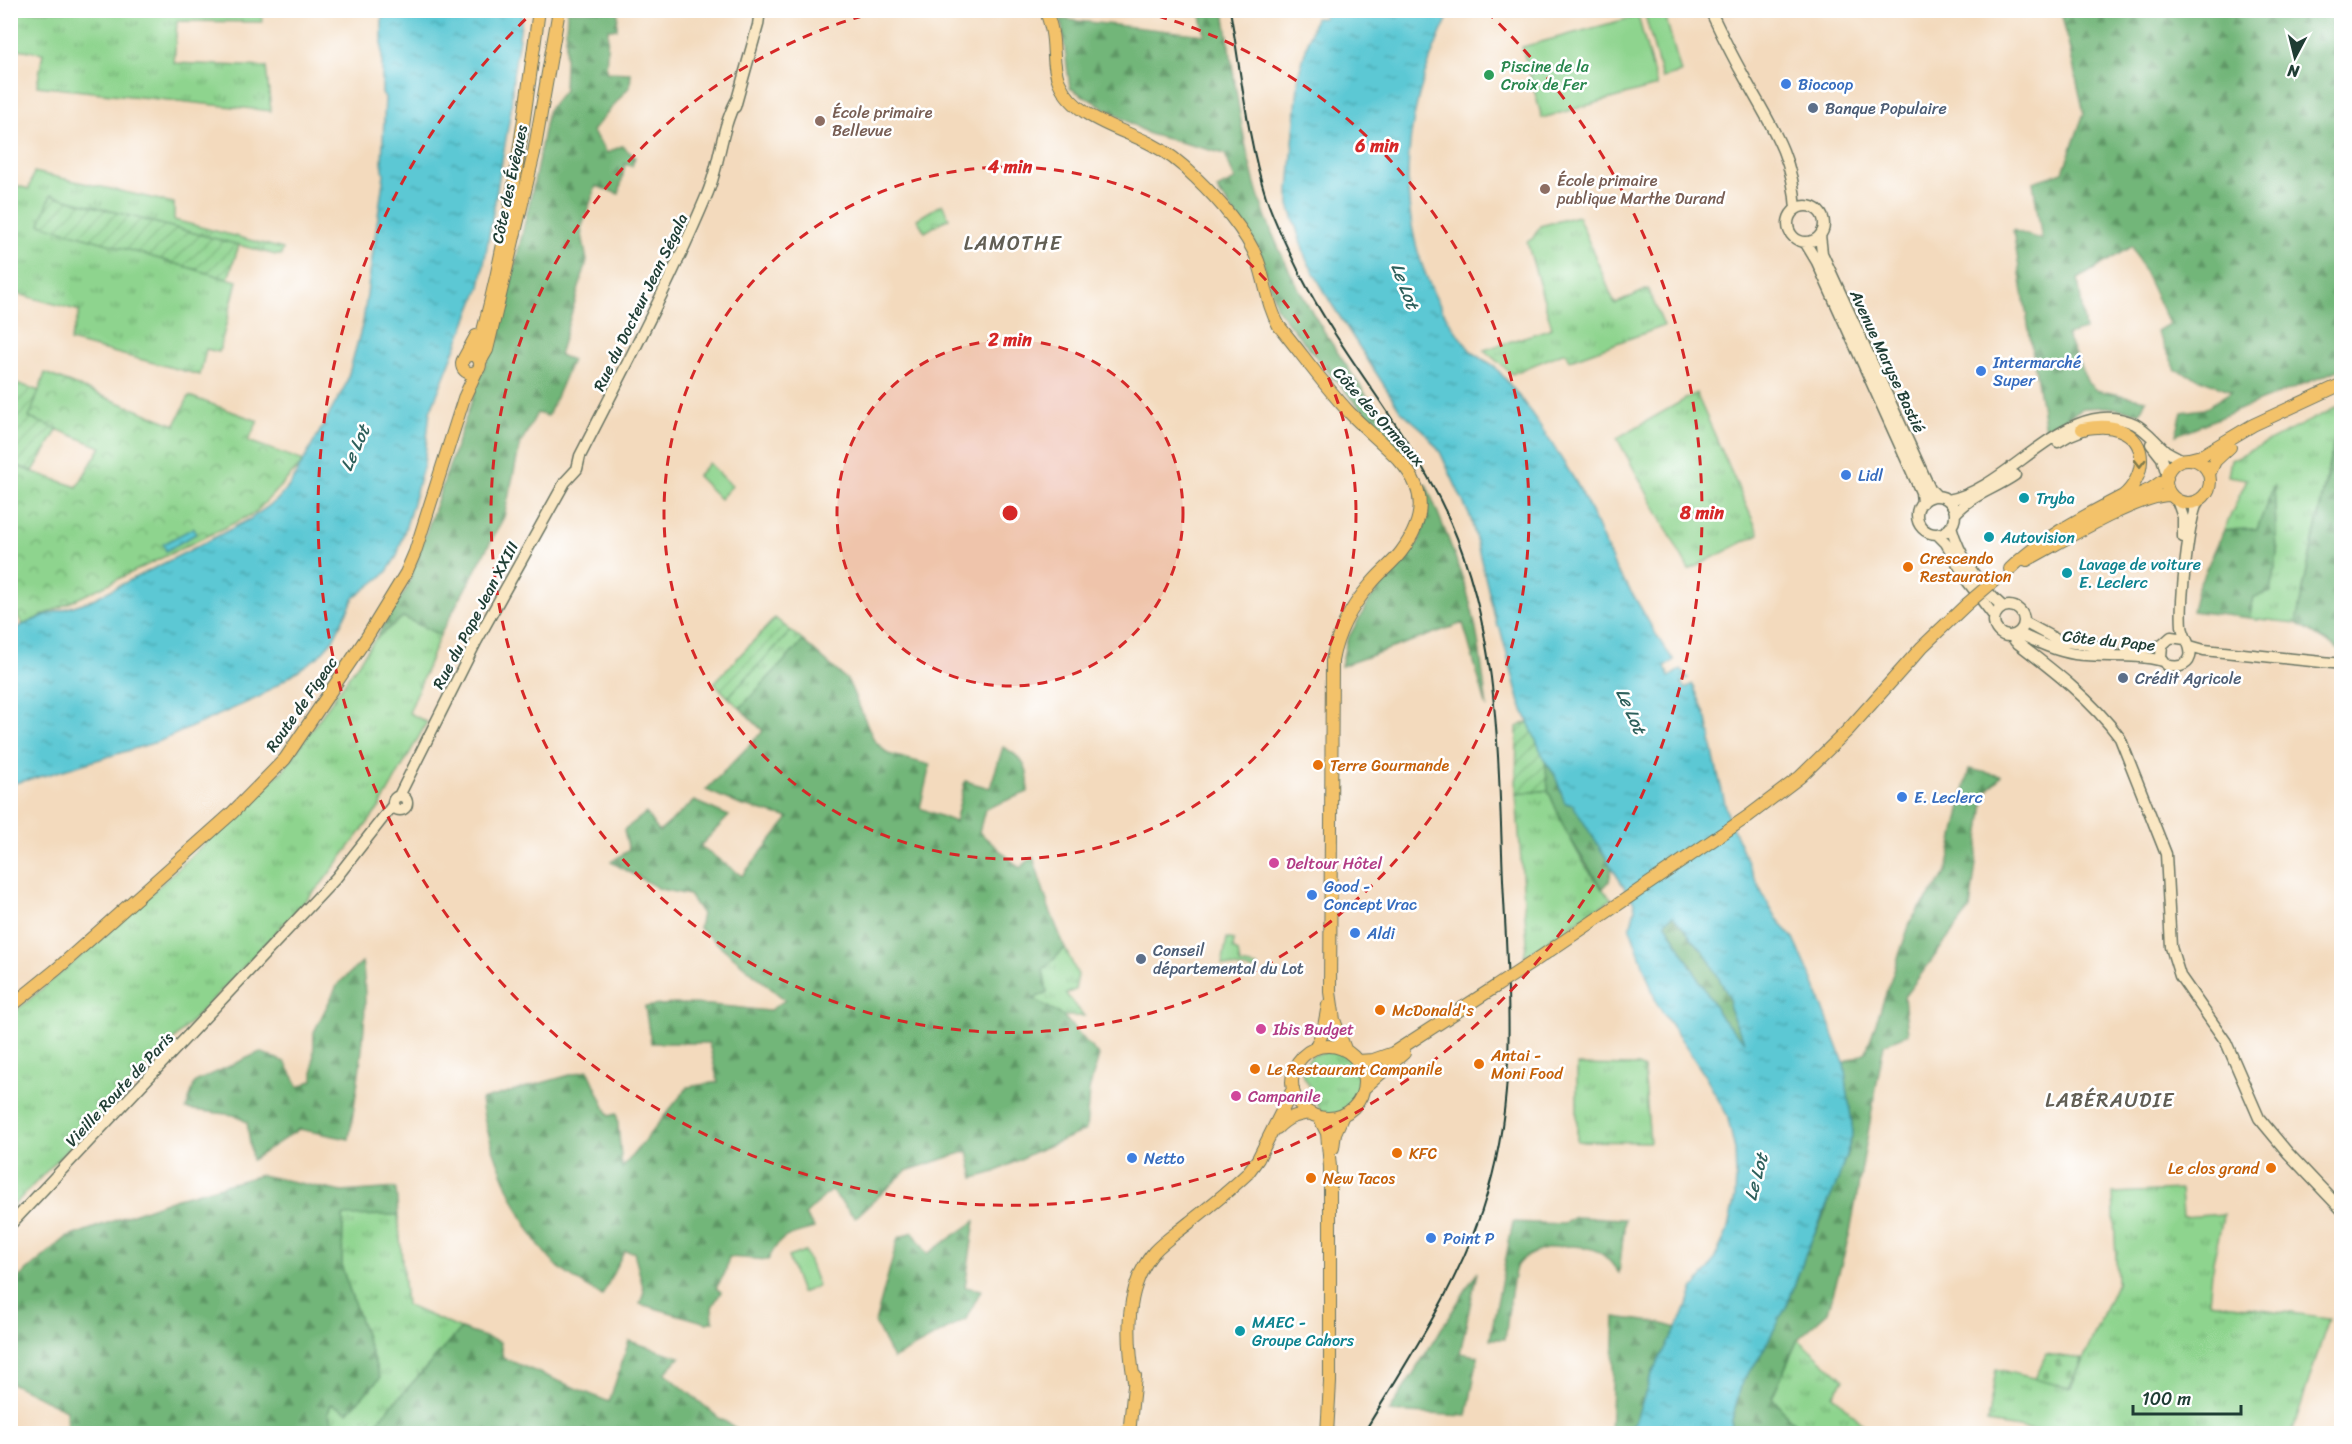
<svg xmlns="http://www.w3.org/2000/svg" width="2352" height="1444" viewBox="0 0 2352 1444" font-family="Sriracha,sans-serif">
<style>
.grass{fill:url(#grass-tufts);stroke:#568861;stroke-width:1.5}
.forest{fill:url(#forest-firs);stroke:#487a56;stroke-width:1.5}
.cemetery{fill:url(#cemetery-stones);stroke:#568861;stroke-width:1.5}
.park{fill:url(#park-crowns);stroke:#568861;stroke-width:1.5}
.garden{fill:url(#garden-furrows);stroke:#568861;stroke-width:1.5}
.pitch{fill:#8ed48e;stroke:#568861;stroke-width:1.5}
.water{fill:url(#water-ripples);stroke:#3e8284;stroke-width:1.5;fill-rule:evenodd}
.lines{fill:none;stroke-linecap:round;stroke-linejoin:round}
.secondary-casing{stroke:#697464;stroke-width:13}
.primary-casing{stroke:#697464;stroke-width:14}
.secondary{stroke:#fae7c3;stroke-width:10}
.primary{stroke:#f3c26a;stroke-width:12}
.rail{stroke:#1f3d34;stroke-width:2}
.primary-bridge-casing{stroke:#697464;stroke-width:14;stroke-linecap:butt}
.primary-bridge{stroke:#f3c26a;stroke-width:12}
.oneway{stroke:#7e794c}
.ring{fill:none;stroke:#d62828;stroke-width:3;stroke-dasharray:10 8}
.leisure-dot{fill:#2e9e5b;stroke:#fff;stroke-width:2}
.shop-dot{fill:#3f7fe0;stroke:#fff;stroke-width:2}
.service-dot{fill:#5c6f8a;stroke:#fff;stroke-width:2}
.education-dot{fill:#8d6e63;stroke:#fff;stroke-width:2}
.culture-dot{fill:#0f9aa8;stroke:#fff;stroke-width:2}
.food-dot{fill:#e8710a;stroke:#fff;stroke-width:2}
.hotel-dot{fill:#d1479c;stroke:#fff;stroke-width:2}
.labels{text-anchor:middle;stroke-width:5;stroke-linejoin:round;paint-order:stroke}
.leisure-label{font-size:16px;fill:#27864d;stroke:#fff;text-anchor:start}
.shop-label{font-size:16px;fill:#366cbe;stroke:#fff;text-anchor:start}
.service-label{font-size:16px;fill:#4e5e75;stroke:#fff;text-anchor:start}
.education-label{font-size:16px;fill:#785e54;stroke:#fff;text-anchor:start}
.street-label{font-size:16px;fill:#1f3d34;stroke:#fff}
.culture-label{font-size:16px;fill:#0d838f;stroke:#fff;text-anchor:start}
.food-label{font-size:16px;fill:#c56008;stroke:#fff;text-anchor:start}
.hotel-label{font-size:16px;fill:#b23c85;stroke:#fff;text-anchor:start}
.water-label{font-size:18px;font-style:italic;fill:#2e605c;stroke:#fff}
.quarter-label{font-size:20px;letter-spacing:1.5px;fill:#625f55;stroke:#fff}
.centre{fill:#d62828;stroke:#fff;stroke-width:3}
.ring-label{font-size:18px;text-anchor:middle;font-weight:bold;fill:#d62828;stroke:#fff;stroke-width:5;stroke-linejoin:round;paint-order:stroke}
</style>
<defs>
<pattern id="grass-tufts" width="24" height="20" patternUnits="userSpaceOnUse" patternTransform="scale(1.5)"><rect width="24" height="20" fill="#8ed48e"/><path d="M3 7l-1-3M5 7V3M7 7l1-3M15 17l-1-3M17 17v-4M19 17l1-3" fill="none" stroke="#73ad75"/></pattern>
<pattern id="forest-firs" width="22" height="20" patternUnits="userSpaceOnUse" patternTransform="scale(1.5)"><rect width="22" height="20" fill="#72b679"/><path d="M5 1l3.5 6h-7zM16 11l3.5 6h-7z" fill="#5d9564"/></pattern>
<pattern id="cemetery-stones" width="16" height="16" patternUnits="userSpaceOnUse" patternTransform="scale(1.5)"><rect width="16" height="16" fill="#8ed48e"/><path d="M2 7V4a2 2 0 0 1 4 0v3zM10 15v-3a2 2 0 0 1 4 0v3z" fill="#73ad75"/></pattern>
<pattern id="park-crowns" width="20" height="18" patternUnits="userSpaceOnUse" patternTransform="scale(1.5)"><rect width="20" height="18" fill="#8ed48e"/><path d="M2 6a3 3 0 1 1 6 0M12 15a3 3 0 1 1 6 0" fill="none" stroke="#73ad75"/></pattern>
<pattern id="garden-furrows" width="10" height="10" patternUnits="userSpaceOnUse" patternTransform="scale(1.5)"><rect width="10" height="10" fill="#8ed48e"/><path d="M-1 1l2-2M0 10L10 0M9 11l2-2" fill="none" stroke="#73ad75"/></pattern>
<pattern id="water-ripples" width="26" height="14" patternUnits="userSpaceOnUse" patternTransform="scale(1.5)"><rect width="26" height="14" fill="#5cc8d4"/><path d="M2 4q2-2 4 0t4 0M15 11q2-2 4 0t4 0" fill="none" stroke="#4ba4ad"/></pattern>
</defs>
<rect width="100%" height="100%" fill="#fff"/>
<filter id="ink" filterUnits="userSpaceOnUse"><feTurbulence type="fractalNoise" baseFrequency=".0167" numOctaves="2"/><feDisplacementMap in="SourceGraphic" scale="12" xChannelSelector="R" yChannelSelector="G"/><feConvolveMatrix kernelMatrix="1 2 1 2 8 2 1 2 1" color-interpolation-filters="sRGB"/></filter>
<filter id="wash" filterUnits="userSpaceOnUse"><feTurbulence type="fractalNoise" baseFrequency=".008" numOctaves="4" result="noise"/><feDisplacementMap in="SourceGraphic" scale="24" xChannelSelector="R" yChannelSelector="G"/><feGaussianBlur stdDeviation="1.35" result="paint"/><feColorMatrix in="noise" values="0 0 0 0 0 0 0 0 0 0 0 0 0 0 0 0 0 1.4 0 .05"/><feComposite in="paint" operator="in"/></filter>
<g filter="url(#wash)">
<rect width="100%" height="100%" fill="#f3dabd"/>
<path class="grass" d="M16 11H261L262 22 177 21 174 63 266 67 271 111 37 86 43 53 11 48V34H13Z
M34 172 174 203V220L283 249 281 255H276L51 195 41 224 237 281 219 352 206 349 200 375 70 341 80 311 11 292 10 184 29 189Z
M1578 216 1615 304 1648 289 1664 326 1570 360 1565 352 1512 374 1484 350 1552 328 1527 242 1533 238 1540 226Z
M1696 393 1759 534 1689 570 1617 438Z
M2341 405 2296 623 2249 618 2254 597 2271 592 2277 555 2274 487 2257 529 2224 530 2247 479 2228 476 2231 460Z
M403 617 440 635 409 713 427 722 379 808 322 883 217 995 11 1208V1015L112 930 285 768 375 639Z
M791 631 803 641 740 708 728 697Z
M1548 790C1564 826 1583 872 1612 899L1524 957 1527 941 1516 794Z
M1227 938 1234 940 1233 949 1238 952 1240 964 1257 967 1256 971 1222 965Z
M1065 948 1078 975 1075 990 1066 994 1084 1016H1063L1033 999 1047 992 1043 970Z
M1330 1051C1376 1055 1370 1119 1323 1115 1317 1106 1316 1100 1312 1091 1309 1083 1303 1078 1301 1068L1313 1055Z
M1577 1065 1638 1066 1644 1069 1650 1142 1577 1141Z
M2181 1190 2183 1217 2224 1214 2213 1261 2209 1302 2329 1318 2292 1433 2058 1434 1987 1423 1996 1369 2071 1387 2117 1282 2113 1193Z
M343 1215H398L406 1305 461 1329 367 1433H338L328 1414 331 1404 380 1378 342 1268Z
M1798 1339 1844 1380 1833 1395 1872 1433H1802L1772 1398Z"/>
<path class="forest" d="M567 11H618L617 29H608L606 72 631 73 630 86 592 131 607 153 622 146 635 157 632 166 625 164 619 194 596 186 581 229 587 261 559 355 572 360 548 416 537 413 520 445 504 517 440 635 403 617 375 639 407 588 480 377 500 329 534 183 548 110 564 90Z
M1200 11H1224C1234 72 1240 135 1258 194 1287 289 1350 370 1405 451L1403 454 1333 378 1277 309 1259 249 1217 189 1235 180 1225 154 1149 134 1070 88 1061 19 1205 35Z
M2061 11H2341V369L2176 435 2182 412 2204 409 2232 391 2176 370 2157 331 2169 324 2132 246 2078 279 2085 330 2066 335 2088 383 2096 390 2146 400 2140 413 2108 407 2083 408 2045 430 2013 230 2042 240 2033 182 2063 172 2084 113Z
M2341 410 2342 651H2341L2296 623Z
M1426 484C1440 518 1455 553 1466 589 1478 627 1482 668 1487 708L1463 623 1341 666 1347 640 1370 600 1419 542 1425 520Z
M2274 485 2277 555 2271 592 2254 597 2249 618 2192 611 2197 589 2224 530 2257 529Z
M803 641 848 681 874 740 888 754 930 765 920 808 955 822 965 781 990 788 1003 747C1024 758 1030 769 1028 792L985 809 979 832 1020 868 1033 857 1049 908 1065 948 1043 970 1047 992 1034 999 1063 1016 1099 1056 1089 1090 1086 1130 1032 1153 995 1172 974 1178 968 1151 906 1171 855 1218 831 1190 805 1215 814 1228C787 1236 781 1234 768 1260L729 1257 725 1273 716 1288 721 1292 712 1307 713 1321 707 1323 640 1304 644 1291 634 1252 624 1251 602 1296C587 1286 569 1277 556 1265 523 1234 487 1145 481 1100L588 1070 609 1116 617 1114 622 1168 688 1087 718 1082 709 1043H651L645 1007C685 1000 729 1007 769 1011L785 1000 699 928 702 914 689 895 660 889 611 862 629 850 624 830 646 813 659 832 694 801 729 816 700 846 742 876 789 818 740 805 706 790 763 731 740 708Z
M1545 761 1555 775 1565 803 1573 804 1612 866 1609 882 1602 889 1566 832 1548 790Z
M1969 769 2001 776 1985 794 1970 909 1904 997 1908 1034 1884 1044 1850 1233 1828 1312 1798 1339 1772 1397 1802 1433 1731 1434 1732 1420 1742 1382 1759 1358 1787 1305 1806 1253 1823 1217 1847 1154 1853 1133 1844 1063 1866 1052 1911 920 1946 874Z
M1673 916 1707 956 1730 999 1729 1009 1746 1044 1722 1019 1665 922Z
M362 962C371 1015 357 1086 349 1139L299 1129 252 1160 247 1122 234 1115 186 1109 195 1082 260 1052 285 1062 299 1087 313 1080 314 1032 338 984Z
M261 1175 342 1192 396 1188 398 1215 343 1216 342 1268 380 1378 348 1412 331 1404 328 1414 338 1433H67L66 1410 11 1383V1284L66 1238 174 1199Z
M1574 1217 1625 1219 1619 1273C1614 1267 1608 1257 1600 1253 1582 1240 1530 1246 1517 1265 1512 1274 1507 1326 1505 1339H1490L1513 1222 1564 1224Z
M975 1221 965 1287 981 1290 966 1319 893 1359 875 1323 898 1238 913 1232 927 1254Z
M1477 1272 1460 1353 1478 1356 1467 1416 1389 1412Z
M1615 1317 1660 1323 1677 1328 1654 1369 1635 1422 1626 1433 1610 1434Z
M461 1329 500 1342 503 1358 609 1402 629 1341 680 1357 665 1373 719 1418 744 1433H367Z"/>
<path class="cemetery" d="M2046 1354 2082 1359 2069 1388 2035 1379Z"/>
<path class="park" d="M942 204 949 218 925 232 917 219Z
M45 373 175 425 189 396 258 421 248 441 304 461 255 513 23 625 11 606 10 464 77 487 101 447 29 418Z"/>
<path class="garden" d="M51 195 239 245 228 279 40 224Z
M11 381 39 391 29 418 58 429 33 471 11 464Z
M775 618 791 631 728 697 714 683Z
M1529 721 1545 761 1548 790 1516 794 1517 727Z"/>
<path class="pitch" d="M1644 11H1664L1681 73 1662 78Z
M1638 16 1657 86 1542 118 1522 47Z
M709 463 732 486 720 499 697 476Z
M805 1251 818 1286 801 1293 788 1257Z"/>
<path class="water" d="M382 11H523L513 76 511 110 480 287 430 412 424 464 410 513 397 556 386 573 354 598 333 640 318 657 259 697 160 741 47 775 11 784V630L46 615 89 601 208 541 250 519 277 500 290 485 346 384 363 322 384 174 382 162 385 97 382 94Z
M1324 11H1451C1395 124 1386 247 1470 350 1477 359 1489 360 1496 368 1526 402 1550 440 1574 479 1591 507 1602 540 1616 569 1620 577 1627 584 1631 592 1646 614 1657 641 1674 660L1665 667 1669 677 1681 669 1688 678 1681 683 1685 689 1692 684 1694 687 1707 719 1715 762 1729 820 1762 893 1775 916 1794 939 1813 981 1844 1063 1853 1133 1838 1180 1806 1253 1787 1305 1759 1358 1742 1382 1732 1420 1731 1433H1626L1635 1422 1654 1369 1683 1316 1694 1288 1711 1266 1727 1232 1735 1197 1736 1178 1735 1150 1727 1115 1702 1071 1657 1004 1630 928 1635 909 1634 903 1573 805 1565 803 1555 775 1545 761 1520 703 1500 628 1497 626 1471 519 1440 452 1424 431 1400 410 1331 303 1306 259 1289 205V190L1299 73 1315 18H1324ZM1673 916 1707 956 1730 999 1729 1009 1745 1042 1722 1019 1665 922Z
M193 528 196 534 166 551 163 544Z"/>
</g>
<g filter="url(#ink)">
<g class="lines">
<defs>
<path id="secondary" d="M1710 10C1720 31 1730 52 1742 73 1767 120 1793 153 1796 209
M735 107 758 25 760 10
M1788 224a18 18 0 1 1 36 0a18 18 0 1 1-36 0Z
M1820 235 1822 253 1930 489 1937 496
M1805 242 1817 262 1921 492 1922 503
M2058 442 2070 435 2090 427
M2151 444 2162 458 2167 475
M1917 515a19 19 0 1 1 38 0a19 19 0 1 1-38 0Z
M1948 500C2011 489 2069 392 2135 424 2148 431 2155 442 2166 451 2171 454 2177 457 2182 460
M2177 500 2183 517V537
M1955 514C1971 495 1995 489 2015 475
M1951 526C1959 556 1980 587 2003 607
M1937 534 1946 543 1968 582 1994 616
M1994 621a15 15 0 1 1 30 0a15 15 0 1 1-30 0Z
M2024 622 2059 641 2112 648
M2018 633C2037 642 2055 651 2075 654 2105 658 2134 653 2163 661
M2012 636 2015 641C2053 670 2092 700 2120 738L2166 854 2171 947 2180 976 2226 1042 2259 1118 2288 1153 2342 1210
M2185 639 2171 637 2162 645 2161 657 2167 665C2176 668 2187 667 2190 657 2193 647 2183 637 2182 626 2180 603 2188 521 2198 501
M2190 646 2204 650 2342 664
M2127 649 2150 648 2162 645
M393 803a7 7 0 1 1 14 0a7 7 0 1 1-14 0Z
M399 796 476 642 565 482 577 469 580 456C624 370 669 285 706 197 720 166 720 131 736 101
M10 1225 336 878 393 805"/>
<path id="primary" d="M1046 10C1048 18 1051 25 1052 33 1055 49 1052 66 1059 82 1074 118 1120 128 1151 144 1167 152 1183 165 1195 177 1218 199 1247 232 1258 261 1266 283 1267 305 1279 326 1302 354 1323 384 1348 411 1388 454 1452 484 1401 552 1392 564 1379 573 1370 585 1351 607 1337 633 1332 661L1330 992 1334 1020 1345 1049
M462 364a9 9 0 1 1 18 0a9 9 0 1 1-18 0Z
M476 356C509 243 523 127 539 10
M464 358 476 336
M480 362 487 350 534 153 559 10
M2189 459 2201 456 2253 425 2342 384
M2166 481a22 22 0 1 1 44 0a22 22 0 1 1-44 0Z
M2209 474 2215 461 2230 447
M2121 503 2151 489 2167 478
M2027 560C2059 543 2139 494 2171 495
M2010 569C2043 537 2083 517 2123 496 2144 479 2151 442 2120 430 2107 425 2095 427 2082 429
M1536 960 1747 817 1800 777 1848 730 1922 647 1967 604
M10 1007 57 969 232 813 285 759 367 637 406 573 415 552 464 398 476 372
M1292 1082a36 36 0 1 1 72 0a36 36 0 1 1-72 0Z
M1315 1048 1323 1032 1328 1005
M1358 1061 1373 1060 1393 1053 1495 987
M1364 1088 1404 1053
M1319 1117 1327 1133 1330 1167V1382L1327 1434
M1277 1128C1288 1117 1296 1115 1310 1113
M1333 1148 1335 1133 1343 1115
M1134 1381C1127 1338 1124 1288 1154 1252 1164 1241 1178 1232 1190 1222 1209 1207 1229 1191 1247 1174L1258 1159 1293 1089
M1129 1434 1135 1376"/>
</defs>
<use href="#secondary" class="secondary-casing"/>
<use href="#primary" class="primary-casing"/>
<use href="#secondary" class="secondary"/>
<use href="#primary" class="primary"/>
<path class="rail" d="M1230 10C1241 72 1247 138 1266 197 1275 224 1288 249 1300 274 1344 360 1411 432 1450 521 1500 635 1498 759 1503 880 1508 984 1518 1089 1488 1191 1463 1279 1410 1356 1363 1434"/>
<defs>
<path id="primary-bridge" d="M1967 604 1995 580
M1495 987 1536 960"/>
</defs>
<use href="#primary-bridge" class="primary-bridge-casing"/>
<use href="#primary-bridge" class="primary-bridge"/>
</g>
<defs><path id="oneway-chevron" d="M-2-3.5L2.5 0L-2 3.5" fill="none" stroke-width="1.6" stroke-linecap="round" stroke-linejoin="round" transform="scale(1.5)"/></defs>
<use class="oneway" href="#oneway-chevron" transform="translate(2140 463) rotate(90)"/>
</g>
<circle cx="1010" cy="513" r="173" fill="#d62828" fill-opacity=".12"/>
<g class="ring">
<circle cx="1010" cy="513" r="173"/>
<circle cx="1010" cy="513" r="346"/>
<path d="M1140 11A519 519 0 1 1 880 11"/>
<path d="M1486 11A692 692 0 1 1 534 11"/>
</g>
<circle class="leisure-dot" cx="1489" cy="75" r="6"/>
<g class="shop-dot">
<circle cx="1786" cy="84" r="6"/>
<circle cx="1981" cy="371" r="6"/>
<circle cx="1846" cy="475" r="6"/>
<circle cx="1902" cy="797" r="6"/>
<circle cx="1312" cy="895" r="6"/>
<circle cx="1355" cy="933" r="6"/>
<circle cx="1132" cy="1158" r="6"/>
<circle cx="1431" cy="1238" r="6"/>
</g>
<g class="service-dot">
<circle cx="1813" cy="108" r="6"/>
<circle cx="2123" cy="678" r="6"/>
<circle cx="1141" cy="959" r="6"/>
</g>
<g class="education-dot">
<circle cx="820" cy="121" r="6"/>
<circle cx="1545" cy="189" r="6"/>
</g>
<g class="culture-dot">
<circle cx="2024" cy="498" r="6"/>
<circle cx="1989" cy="537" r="6"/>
<circle cx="2067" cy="573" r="6"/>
<circle cx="1240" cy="1331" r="6"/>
</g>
<g class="food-dot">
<circle cx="1908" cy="567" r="6"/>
<circle cx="1318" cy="765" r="6"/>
<circle cx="1380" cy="1010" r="6"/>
<circle cx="1479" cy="1064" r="6"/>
<circle cx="1255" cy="1069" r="6"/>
<circle cx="1397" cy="1153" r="6"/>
<circle cx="2271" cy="1168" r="6"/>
<circle cx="1311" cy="1178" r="6"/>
</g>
<g class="hotel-dot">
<circle cx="1274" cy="863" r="6"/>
<circle cx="1261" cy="1029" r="6"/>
<circle cx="1236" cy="1096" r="6"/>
</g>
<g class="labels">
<g class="leisure-label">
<text x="1501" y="72">Piscine de la<tspan x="1501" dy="18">Croix de Fer</tspan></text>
</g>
<g class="shop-label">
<text x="1798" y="90">Biocoop</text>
<text x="1993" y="368">Intermarché<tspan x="1993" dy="18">Super</tspan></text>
<text x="1858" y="481">Lidl</text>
<text x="1914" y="803">E. Leclerc</text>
<text x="1324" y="892">Good -<tspan x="1324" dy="18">Concept Vrac</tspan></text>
<text x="1367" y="939">Aldi</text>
<text x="1144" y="1164">Netto</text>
<text x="1443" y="1244">Point P</text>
</g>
<g class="service-label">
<text x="1825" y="114">Banque Populaire</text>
<text x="2135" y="684">Crédit Agricole</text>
<text x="1153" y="956">Conseil<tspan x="1153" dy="18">départemental du Lot</tspan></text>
</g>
<g class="education-label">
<text x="832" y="118">École primaire<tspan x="832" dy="18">Bellevue</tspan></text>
<text x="1557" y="186">École primaire<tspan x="1557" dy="18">publique Marthe Durand</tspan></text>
</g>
<g class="street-label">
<text transform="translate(509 184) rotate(-78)" y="6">Côte des Évêques</text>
<text transform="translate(640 302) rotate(-64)" y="6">Rue du Docteur Jean Ségala</text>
<text transform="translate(1888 361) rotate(65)" y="6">Avenue Maryse Bastié</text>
<text transform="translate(1379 416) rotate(48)" y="6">Côte des Ormeaux</text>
<text transform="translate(475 615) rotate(-62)" y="6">Rue du Pape Jean XXIII</text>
<text transform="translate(2109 640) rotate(6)" y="6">Côte du Pape</text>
<text transform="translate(301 704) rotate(-55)" y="6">Route de Figeac</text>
<text transform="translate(119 1089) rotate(-47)" y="6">Vieille Route de Paris</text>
</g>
<g class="culture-label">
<text x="2036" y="504">Tryba</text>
<text x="2001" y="543">Autovision</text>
<text x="2079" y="570">Lavage de voiture<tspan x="2079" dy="18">E. Leclerc</tspan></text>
<text x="1252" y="1328">MAEC -<tspan x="1252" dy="18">Groupe Cahors</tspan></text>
</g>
<g class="food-label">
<text x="1920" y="564">Crescendo<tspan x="1920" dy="18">Restauration</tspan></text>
<text x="1330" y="771">Terre Gourmande</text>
<text x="1392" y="1016">McDonald's</text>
<text x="1491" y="1061">Antai -<tspan x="1491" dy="18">Moni Food</tspan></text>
<text x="1267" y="1075">Le Restaurant Campanile</text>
<text x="1409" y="1159">KFC</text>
<text x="2259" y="1174" text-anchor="end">Le clos grand</text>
<text x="1323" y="1184">New Tacos</text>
</g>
<g class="hotel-label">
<text x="1286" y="869">Deltour Hôtel</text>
<text x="1273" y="1035">Ibis Budget</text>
<text x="1248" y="1102">Campanile</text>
</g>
<g class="water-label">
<text transform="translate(1405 286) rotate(69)" y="6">Le Lot</text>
<text transform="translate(355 448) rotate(-66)" y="6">Le Lot</text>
<text transform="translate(1631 711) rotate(66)" y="6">Le Lot</text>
<text transform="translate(1756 1177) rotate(-75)" y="6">Le Lot</text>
</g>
<g class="quarter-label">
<text x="1013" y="250">LAMOTHE</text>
<text x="2110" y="1107">LABÉRAUDIE</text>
</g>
</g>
<circle cx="1010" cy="513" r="9" class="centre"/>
<g class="ring-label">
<text x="1377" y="152">6 min</text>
<text x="1010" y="173">4 min</text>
<text x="1010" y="346">2 min</text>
<text x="1702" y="519">8 min</text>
</g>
<rect width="2352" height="1444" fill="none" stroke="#fff" stroke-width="36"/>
<g transform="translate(2295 57) rotate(187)" stroke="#ffffff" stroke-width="4.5" paint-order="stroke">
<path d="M0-4.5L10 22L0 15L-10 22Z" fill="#1f3d34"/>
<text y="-9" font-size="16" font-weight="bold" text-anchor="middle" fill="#1f3d34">N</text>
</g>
<path d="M2133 1405v9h108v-9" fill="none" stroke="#1f3d34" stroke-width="3"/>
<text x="2142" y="1405" font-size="18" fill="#1f3d34" stroke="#ffffff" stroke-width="4.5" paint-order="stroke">100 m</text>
</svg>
